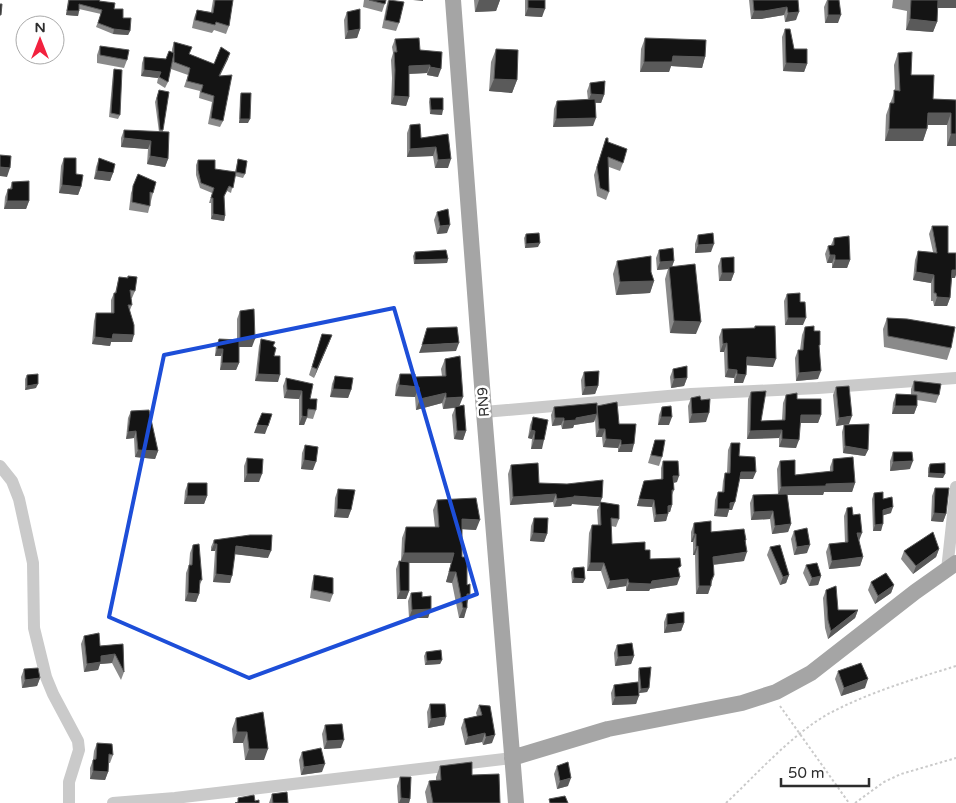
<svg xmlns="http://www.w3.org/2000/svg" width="956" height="803" viewBox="0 0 956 803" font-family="'Varela Round',sans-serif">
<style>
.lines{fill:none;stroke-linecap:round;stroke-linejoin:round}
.path{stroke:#cacaca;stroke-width:2;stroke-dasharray:2.5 2.5;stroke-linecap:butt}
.minor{stroke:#cacaca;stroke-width:12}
.major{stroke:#a5a5a5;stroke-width:16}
.wall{fill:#8a8a8a}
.shaded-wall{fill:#5a5a5a}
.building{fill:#141414;stroke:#5a5a5a}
.marked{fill:none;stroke:#1d4ed8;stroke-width:4;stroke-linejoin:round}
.labels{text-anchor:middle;stroke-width:5;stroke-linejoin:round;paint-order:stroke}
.street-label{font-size:14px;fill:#2d2d2d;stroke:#fff}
</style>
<rect width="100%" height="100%" fill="#fff"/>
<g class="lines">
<path class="path" d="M780 706 849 803
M726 803C757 774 793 733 830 713 870 692 914 679 956 666
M855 803 884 782 901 774 956 758"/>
<path class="minor" d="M484 412 691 394 818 388 956 378
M0 466 12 481 19 499 33 563 34 628 46 677 53 694 78 741 79 750 69 782V803
M947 570 956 487
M113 803 175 798 512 758"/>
<path class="major" d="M453 0 484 412 516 803
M512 758 608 729 742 703 776 692 811 673 915 592 956 563"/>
</g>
<path class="wall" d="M68 0H100L99 1 114 9 123 18 130 31 128 35 113 34 96 27 101 14 79 9 78 16 66 15Z
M213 0H233L229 26 226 34 214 30 212 33 192 28 194 18 197 10 211 12Z
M364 0H386L382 12 363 7Z
M388 0 399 23 396 31 382 28 386 8Z
M474 0H500L496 11 475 12Z
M525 0H545L542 17 525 16Z
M749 0H798L796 20 785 22 784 15 761 19H751Z
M827 0H839L838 23H825L824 7Z
M893 0H956L937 8V22L933 32 906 30 907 11 892 8Z
M347 12 360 29 357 38 345 39 344 20Z
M785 29 794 49 807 64 804 72 783 71 782 37Z
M645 38 705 57 702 68 671 66 669 72H640L641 49Z
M395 39 420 50 438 77 427 75V73L409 74V97L406 106 391 104 392 78 391 60 393 53 392 47Z
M174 42 189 54 214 64 228 59 220 76 223 121 220 127 208 124 212 102 199 98 200 91 184 87 188 75 171 69V65L168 82 165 88 157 83 158 78 141 76 142 63 144 57 166 59 172 52V49Z
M100 46 127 60 124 68 97 63V55Z
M496 49 517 80 512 93 489 91 491 62Z
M898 53 911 75 933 99 956 100V146H947V125H928L927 129 923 141H885L886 115 895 90 894 65Z
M114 69 120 115 118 119 109 117 113 73Z
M590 83 604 95 601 103H595L593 126 553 127 554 109 557 101 588 100 587 91Z
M159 90 163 132 168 159 165 167 147 164 148 149 121 147V138L124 130 159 132 155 102Z
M241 93 248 123H239L240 97Z
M430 98 442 115 430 114 429 102Z
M410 125 421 138 448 134V168H435L433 156 407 157V133Z
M606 138 608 142 623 163 620 171 609 167V192L606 200 597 196 594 175Z
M64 158 76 174 81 187 78 195 59 193 61 166Z
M99 158 113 173 110 181 94 179 96 167Z
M238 159 245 174 243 178 235 176 231 193 227 191 224 197 225 216 224 221 211 219V203H209L212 193 200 188 196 175V165L198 160 215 169 235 172Z
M138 174 153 193 148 213 129 210 131 193Z
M12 182 29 201 26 209H4L5 197 8 189H10Z
M437 212 447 233 437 234 434 220Z
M932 226 948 253 955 278H952L950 298 947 306H934L933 301H931V283L913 280 915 260 918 251 933 252 929 234Z
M526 234 538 247 525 248 524 238Z
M698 235 711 252 695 253V244Z
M834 238 850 260 847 268H832V263H827L825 254 828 246 831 245Z
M659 250 674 261 672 267 696 334 670 333 665 279 668 269 657 270 656 258Z
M415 252 448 259 447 263 414 264 413 256Z
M721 258 734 273 731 281H719L718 266Z
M617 261 651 272 654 281 650 293 616 295 613 274Z
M128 276 135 291 132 298H131L132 305 130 310 132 342H111L110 346 92 344 94 321 96 313H111V300L114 293H115L119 277 127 278Z
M787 294 800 302 803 325H785L784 301Z
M240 311 252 347H239V363L236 370H220L221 356H215L216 345 219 339 237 340V319Z
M887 318 951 348 947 360 884 347 883 329Z
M755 326 773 367 746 365 743 383H734V378L725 377 724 352H720L719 337 722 329 754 328Z
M805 327 814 331 819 348 818 379 796 381 795 358 798 350H800L802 335Z
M322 334 332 335 314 378 309 375Z
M261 339 273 346 278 382 255 381 259 346Z
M445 359 466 431 463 440 454 439 452 415 455 408 443 409 442 403 416 410 415 397 395 396 396 385 400 374 415 377 442 376 441 369Z
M673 369 687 378 684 386 671 388 670 377Z
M584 372 598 386 595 394 582 395 581 380Z
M27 375 36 388 25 390V379Z
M335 376 351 390 348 398 330 397 332 384Z
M286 378 310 399 316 410 313 419 307 418 304 425H299V399L284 398 283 386Z
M914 381 939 395 936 403 917 400V406L914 414H892L893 403 896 394 911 395V389Z
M836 387 849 424 836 426 833 395Z
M751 392 761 421 782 420 783 403 786 395 797 399 821 415 818 423H800L796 448 779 447V438L747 439 748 399Z
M691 398 706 422 689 423 688 406Z
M597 406 619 424 632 452H618V448L603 447 602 437H596L595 419 594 422 574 425 573 428 562 429 561 425 552 426 551 415 554 407Z
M662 407 669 425H658L659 415Z
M131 411 158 451 155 459 135 457 134 438 126 439 128 418Z
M533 417 542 449H531L532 439 528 438 530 425Z
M844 425 868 450 865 456 843 453 842 432Z
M655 440 662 457 659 466 648 463Z
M731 443 753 479H739L732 510H729L727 517 714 516 715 500 718 492H722L723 481 725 473H727L728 450Z
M305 445 313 470 301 469 302 453Z
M893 452 910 469 890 471V461Z
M247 458 259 482H244V466Z
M833 459 855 483 852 492H824L823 495H787L791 524 788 532 772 534 770 519 751 520 750 503 753 495 778 494 777 469 780 461 795 475 830 472V467Z
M663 461 677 482 674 483V490L672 495V505L670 512H668V514L666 521 654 522 652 507 637 506 644 481 661 480V468Z
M930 464 943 478 928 477V468Z
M511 465 539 483 601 502 619 519 616 527 611 526 612 544 645 550 650 559 679 572 677 585 650 589 649 591H626V586L607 589 601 571H587L589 533 592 525H598L597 510 599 506 572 504 571 506 554 507 553 502 510 505 508 474Z
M188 483 207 496 204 504H184L185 491Z
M935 488 946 514 943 522 931 521 932 496Z
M338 489 351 510 348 518 334 517 335 498Z
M874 493 883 499 891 513 883 515 881 531H873L872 499Z
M437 500 476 530 462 529V557L467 602 464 618H459L452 583 446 582 451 563H409V591L406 599H397L396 569 399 561H401L402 538 406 527H435L433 510Z
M847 508 863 557 860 566 829 569 826 552 829 544 845 543 844 516Z
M534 518 547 534 544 542 530 541 531 526Z
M694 523 711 532 746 540 745 543 744 561 713 565 711 586 708 594H696L695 555H693V542H691V532Z
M794 531 807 553 794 555 791 539Z
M214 540 268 558 235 554 230 583 213 582 215 551H211V547Z
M193 545 202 580 199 586V594L196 602 185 601 186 573 189 565 190 553Z
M770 547 789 575 786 583 780 585 767 555Z
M939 549 936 557 913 574 901 559 904 551Z
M806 565 821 576 818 585 809 586 803 573Z
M573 568 585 579 583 583H572L571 572Z
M314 575 333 594 330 602 310 598 312 583Z
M871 582 894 585 891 593 875 604 868 590Z
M826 590 838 610H858L855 618 828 639 825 628 823 598Z
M411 593 422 597 431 609 428 618H409L408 601Z
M667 614 684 623 681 631 664 633V622Z
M84 636 100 646 123 644 124 672 121 680 112 663 100 664 98 670 84 672 81 644Z
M617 645 634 656 631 664 615 666 614 653Z
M426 652 442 660 440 664 425 665 424 656Z
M639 668 649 688 647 692 639 693 636 704 612 705 611 693 614 685 638 682V672Z
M24 669 40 678 37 686 22 688 21 677Z
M838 671 865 688 841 696 835 679Z
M430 704 444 725 428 728 427 712Z
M479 705 492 743 483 745 482 742 465 745 461 728 464 719 477 716 476 713Z
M263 712 264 760H245L243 743H233L232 729 236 718Z
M325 725 341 748 324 749 322 734Z
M97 743 113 755 110 763H109L108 772 105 780 90 779V768L93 760 94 751Z
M302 752 322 772 301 775 299 760Z
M440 766 472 775 500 803H427L425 792 429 781 436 780V777Z
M557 766 568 786 557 789 554 774Z
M400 777 410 799 409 803H398L397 786Z
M272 794 288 803H269Z"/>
<path class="shaded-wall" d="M413 0H423V1Z
M479 0H500L496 11 475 12Z
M937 0H956V8H934Z
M787 7 784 15 761 19H751L754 11Z
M528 8 545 9 542 17 525 16Z
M67 11H79L78 16 66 15Z
M799 12 796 20 785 22 788 13Z
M828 15H841L838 23H825Z
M910 19 937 22 933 32 906 30Z
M114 29 130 31 128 35 113 34Z
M360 29 357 38 345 39 348 31Z
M230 53 228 59 216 82 219 76Z
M673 56 705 57 702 68 671 66 669 72H640L644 62Z
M786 63 807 64 804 72 783 71Z
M430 65 427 73 406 74 409 66Z
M430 67 441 69 438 77 427 75Z
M144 70 161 72 158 78 141 76Z
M494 79 517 80 512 93 489 91Z
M591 94 604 95 601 103 588 102Z
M394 96 409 97 406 106 391 104Z
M431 110H443L442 115 430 114Z
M928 113H951L947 125H924Z
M596 118 593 126 553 127 556 119Z
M240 119H250L248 123H239Z
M889 129H927L923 141H885Z
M951 134H956V146H947Z
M124 138 151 141 148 149 121 147Z
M436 147 433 156 407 157 410 149Z
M150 156 168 159 165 167 147 164Z
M451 159 448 168H435L438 160Z
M0 167 10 168 7 177 0 176Z
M97 171 113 173 110 181 94 179Z
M62 185 81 187 78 195 59 193Z
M7 201H29L26 209H4Z
M213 214 225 216 224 221 211 219Z
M450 225 447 233 437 234 440 226Z
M540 243 538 247 525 248 526 244Z
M714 244 711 252 695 253 698 245Z
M830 255H835L832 263H827Z
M448 259 447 263 414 264 415 260Z
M835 260H850L847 268H832Z
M674 261 671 269 669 267 668 269 657 270 660 262Z
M952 270H956V275L955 278H949Z
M916 272 934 275 931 283 913 280Z
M722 273H734L731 281H719Z
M654 281 650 293 616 295 620 282Z
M937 297 950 298 947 306H934Z
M788 318H806L803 325H785Z
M674 321 701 322 696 334 670 333Z
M113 334 134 335 132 342H111L110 346 92 344 95 337Z
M332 335 329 343 314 378 317 369Z
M240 339H255L252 347H237Z
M459 343 456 351 419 353 422 345Z
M727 343 724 352H720L723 344Z
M217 349H223L221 356H215Z
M747 357 776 359 773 367 744 365Z
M222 363H239L236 370H220Z
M728 369 737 370 734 378 725 377Z
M821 371 818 379 796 381 799 373Z
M258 374 280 375 278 382 255 381Z
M737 374 746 375 743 383H734Z
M687 378 684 386 671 388 674 379Z
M38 384 36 388 25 390 27 386Z
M399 385 419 387 415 397 395 396Z
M598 386 595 394 582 395 585 387Z
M333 389 351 390 348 398 330 397Z
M287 390 302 391 299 399 284 398Z
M446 393 442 403 416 410 420 399Z
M463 397 459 407 443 409 446 398Z
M895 406H917L914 414H892Z
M709 413 706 422 689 423 692 414Z
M597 414 594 422 574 425 573 428 562 429 564 421 576 418Z
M801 415H821L818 423H798Z
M302 416 307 417 304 425H299Z
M852 416 849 424 836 426 839 418Z
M661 417H672L669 425H658Z
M555 418H564L561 425 552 426Z
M257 425 268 426 265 434 254 433Z
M599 429H605L602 437H596Z
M531 430 535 431 532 439 528 438Z
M782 430 779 438 747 439 750 431Z
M136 431 134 438 126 439 128 432Z
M457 431H466L463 440 454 439Z
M606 439 621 440 618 448 603 447Z
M782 439 799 440 796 448 779 447Z
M534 440H544L542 449H531Z
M634 444 632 452H618L621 445Z
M845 446 868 450 865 456 843 453Z
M138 450 158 451 155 459 135 457Z
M304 460 316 462 313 470 301 469Z
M913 461 910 469 890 471 893 462Z
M741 472H756L753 479H738Z
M929 473 945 474 943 478 928 477Z
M247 474H262L259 482H244Z
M673 476H679L677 482 671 483Z
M855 483 852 492H824L823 495H778L781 487 826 484Z
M556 494 553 502 510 505 513 497Z
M187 496H207L204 504H184Z
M574 496 602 498 599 506 572 504 571 506 554 507 557 499Z
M639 499 654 500 652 507 637 506Z
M735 502 732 510H729L727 517 714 516 717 509 730 503Z
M672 505 670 512 665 513 668 506Z
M893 507 891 513 881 516 883 510Z
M337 509 351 510 348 518 334 517Z
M773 511 770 519 751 520 754 512Z
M934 513 946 514 943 522 931 521Z
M668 514 666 521 654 522 656 515Z
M462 519 480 520 476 530 459 529Z
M791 524 788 532 772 534 775 526Z
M883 524 881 531H873L875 525Z
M533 533 547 534 544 542 530 541Z
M857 533H862L859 541Z
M694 534H696L693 542H691Z
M214 544H217L215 551H211Z
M810 545 807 553 794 555 797 547Z
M236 546 271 551 268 558 233 554Z
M698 546 695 555H693L696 547Z
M939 549 936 557 913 574 916 566Z
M747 552 744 561 710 565 713 557Z
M404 553H454L451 563H400Z
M863 557 860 566 829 569 832 561Z
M590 563H604L601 571H587Z
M449 572H456L452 583 446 582Z
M216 574 232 576 230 583 213 582Z
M714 575 708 594H696L699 586 711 581Z
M789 575 786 583 780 585 783 577Z
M821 576 818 585 809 586 812 578Z
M680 577 677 585 650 589 649 591H626L629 583 652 581Z
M574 578 585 579 583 583H572Z
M628 579 626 586 607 589 610 581Z
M894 585 891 593 875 604 878 596Z
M400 591H409L406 599H397Z
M188 593 199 594 196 602 185 601Z
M467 594H470L467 604Z
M463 608H467L464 618H459Z
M431 609 428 618H409L412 610Z
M858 610 855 618 828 639 831 631Z
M684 623 681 631 664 633 667 625Z
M115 654 112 663 100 664 98 670 84 672 87 664 101 656Z
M634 656 631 664 615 666 618 657Z
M442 660 440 664 425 665 427 661Z
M40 678 37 686 22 688 25 680Z
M868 679 865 688 841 696 844 688Z
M649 688 647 692 639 693 641 689Z
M639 696 636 704 612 705 615 697Z
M446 717 444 725 428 728 431 719Z
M237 732H247L243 743H233Z
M485 733 482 742 465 745 468 737Z
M495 735 492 743 483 745 486 737Z
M344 740 341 748 324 749 327 741Z
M249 749H268L264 760H245Z
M325 764 322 772 301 775 304 767Z
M93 771 108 772 105 780 90 779Z
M571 778 568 786 557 789 560 781Z
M401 798 410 799 409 803H399Z"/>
<path class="building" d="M69 0H100L99 1 115 3 114 9H123V18H131L130 31 114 29 98 23 102 10 79 4V11H67Z
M215 0H233L229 26 216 22 215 25 195 20 197 10 213 13Z
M369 0H386L385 4Z
M389 0 404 2 399 23 385 20Z
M528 0H545V9L528 8Z
M753 0H798L799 12 788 13 787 7 764 11H754Z
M828 0H839L841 15H828Z
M911 0H938L937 22 910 19Z
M0 4H2L1 15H0Z
M360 9V29L348 31 347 12Z
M785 29H790L794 49H807V64L786 63Z
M419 38 420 50 442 52 441 69 430 67V65L409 66V97L394 96 395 70 394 52H397L395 39Z
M645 38 706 40 705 57 673 56 672 62H644Z
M174 42 192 47 189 54 214 64 221 47 230 53 219 76 232 75 223 121 211 118 214 96 201 92 203 85 187 81 190 68 174 62V53L168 82 159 77 161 72 144 70V57L166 59 169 51 174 53Z
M100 46 129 50 127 60 100 55Z
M496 49 518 50 517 80 494 79Z
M912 52 911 75H934L933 99 956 100V134H951V113H928L927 129H889L890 103H894V90L900 91 898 53Z
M114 69 122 70 120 115 111 113Z
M605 81 604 95 591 94 590 83Z
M159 90 169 92 163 130H160L157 98Z
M241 93H251L250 119H240Z
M430 98H443V110H431Z
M595 99 596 118 556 119 557 101Z
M420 124 421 138 448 134 451 159 438 160 436 147 410 149V125Z
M124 130 169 132 168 159 150 156 151 141 124 138Z
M606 138H608V142L627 149 623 163 608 157 609 192 600 188 597 167Z
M0 155 11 156 10 168 0 167Z
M64 158H76V174L83 175 81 187 62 185Z
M99 158 115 164 113 173 97 171Z
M238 159 247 161 245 174 236 172Z
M198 160H215V169L236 172 233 188 229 186 224 196 225 216 213 214V198H211L214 188 201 183 198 170Z
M138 174 156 182 153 193 150 192V206L132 202 133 186Z
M29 181V201H7L8 189H12V182Z
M448 209 450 225 440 226 437 212Z
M932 226H948V253H956V270H952L950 298 937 297 936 293H934V275L916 272 918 251 937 253Z
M539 233 540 243 526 244V234Z
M713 233 714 244 698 245V235Z
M849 236 850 260H835V255H830L828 246 834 245V238Z
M673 248 674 261 660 262 659 250Z
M446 250 448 259 415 260V252Z
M651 256V272L654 281 620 282 617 261Z
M734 257V273H722L721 258Z
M695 264 701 322 674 321 669 267Z
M128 276 137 277 135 291 130 290 132 305H128L134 325V335L113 334 112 339 95 337 96 313H114V293H116L119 277 128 278Z
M800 293V302H805L806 318H788L787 294Z
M254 309 255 339H240V311Z
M887 318 907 319 955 327 951 348 888 336Z
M755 326H775L776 359 747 357 746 375 737 374V370L728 369 727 343 723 344 722 329 755 328Z
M814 326V331H820V345H819L821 371 799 373 798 350H803L805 327Z
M457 327 459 343 422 345 427 328Z
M322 334 332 335 317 369 312 367Z
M219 339 239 340V363H222L223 349H217Z
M261 339 275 342 273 346 276 348 274 356H280V375L258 374Z
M460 356 463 397 446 398V393L420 399 419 387 399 385 400 374H415V377L446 376 445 359Z
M687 366V378L674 379 673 369Z
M599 371 598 386 585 387 584 372Z
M38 374V384L27 386V375Z
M335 376 353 378 351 390 333 389Z
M286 378 313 384 310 399H317L316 410 308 409 307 417 302 416V391L287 390Z
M914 381 941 384 939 395 914 391Z
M849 386 852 416 839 418 836 387Z
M766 391 761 421 785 420 786 395 797 393V399H821V415H801L799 440 782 439V430L750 431 751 392Z
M896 394 917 395V406H895Z
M700 396 701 400 710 399 709 413 692 414 691 398Z
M617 402 619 424H636L634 444 621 445V440L606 439 605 429H599L597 406V414L576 418V420L564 421V418H555L554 407 597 403V406Z
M464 405 466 431H457L455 407Z
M671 406 672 417H661L662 407Z
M149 410 158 451 138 450 136 431 128 432 131 411Z
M262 413 272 414 268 426 257 425Z
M533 417 548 420 544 440H534L535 431 531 430Z
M869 424 868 450 845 446 844 425Z
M655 440H665L662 457 651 455Z
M731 443H740L739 456 755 457 756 472H741L735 502 730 503V509H717L718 492H724L725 473H730Z
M305 445 318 447 316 462 304 460Z
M893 452H912L913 461 893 462Z
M853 457 855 483 826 484V486L781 487 780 461 795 460V475L833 471V459Z
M247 458 263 459 262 474H247Z
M663 461H678L679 476H673L674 490H672V505L668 506V514L656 515 654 500 639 499 644 481 663 479Z
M538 463 539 483 567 484 603 480 602 498 574 496V497L557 499 556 494 513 497 511 465Z
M945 463V474L929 473 930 464Z
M188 483H207V496H187Z
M935 488H949L946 514 934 513Z
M338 489 355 490 351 510 337 509Z
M883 492V499L892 497 893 507 883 510V524L875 525 874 493Z
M787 494 791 524 775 526 773 511 754 512 753 495Z
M476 498 480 520 462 519V557H467V585L470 584V594H467V608H463L456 572H449L454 553H404L406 527H439L437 500Z
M600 502 619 505V519L611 518 612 544 645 542V550H650V559L680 558 681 566 678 568 680 577 652 581 651 584 629 583 628 579 610 581 604 563H590L592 525H601Z
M852 507 853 515 860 514 862 533H857L863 557 832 561 829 544 848 542 847 508Z
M534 518H548L547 534 533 533Z
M711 521V532L744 529 746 540H745L747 552 713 557 714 575 711 581V586H699L698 546 696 547V534H694V523Z
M807 528 810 545 797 547 794 531Z
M933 532 939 549 916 566 904 551Z
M250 535H272L271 551 236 546 232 576 216 574 217 544H214V540Z
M199 544 202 580H200L199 594 188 593 189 565H192L193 545Z
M780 545 789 575 783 577 770 547Z
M399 561 409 562V591H400Z
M817 563 821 576 812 578 806 565Z
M584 567 585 579 574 578 573 568Z
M886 573 894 585 878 596 871 582Z
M314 575 333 578V594L313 590Z
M836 586 838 610H858L831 631 828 620 826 590Z
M422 592V597L431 596V609L412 610 411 593Z
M684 612V623L667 625V614Z
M99 633 100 646 123 644 124 672 115 654 101 656V662L87 664 84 636Z
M632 643 634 656 618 657 617 645Z
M441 650 442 660 427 661 426 652Z
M861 663 868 679 844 688 838 671Z
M651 667 649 688 641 689 639 668Z
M38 668 40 678 25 680 24 669Z
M638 682 639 696 615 697 614 685Z
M430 704H445L446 717 431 719Z
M479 705 490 706 495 735 486 737 485 733 468 737 464 719 482 715Z
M263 712 268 749H249L247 732H237L236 718Z
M342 724 344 740 327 741 325 725Z
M97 743 112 744 113 755 109 754 108 772 93 771V760L96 759Z
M321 748 325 764 304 767 302 752Z
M472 762V775L499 774 500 803H433L429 781 441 780 440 766Z
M568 762 571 778 560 781 557 766Z
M400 777H411L410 799 401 798Z
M287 792 288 803H273L272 794Z
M254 795 255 801 259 800V803H235L238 802V798Z
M565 796 568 803H550L549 799Z"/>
<path class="marked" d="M394 308 477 594 249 678 109 617 164 355Z"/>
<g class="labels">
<g class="street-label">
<text transform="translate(483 402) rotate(-94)" y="5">RN9</text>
</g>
</g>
<g transform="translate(40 40)"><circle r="24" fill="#ffffff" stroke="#ababab"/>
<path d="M0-4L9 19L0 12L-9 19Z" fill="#f2213e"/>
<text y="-8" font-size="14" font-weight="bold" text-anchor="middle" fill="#2d2d2d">N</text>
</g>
<path d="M781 778v8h88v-8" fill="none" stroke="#2d2d2d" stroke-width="2.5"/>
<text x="788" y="778" font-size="15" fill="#2d2d2d" stroke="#ffffff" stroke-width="4" paint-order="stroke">50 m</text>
</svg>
